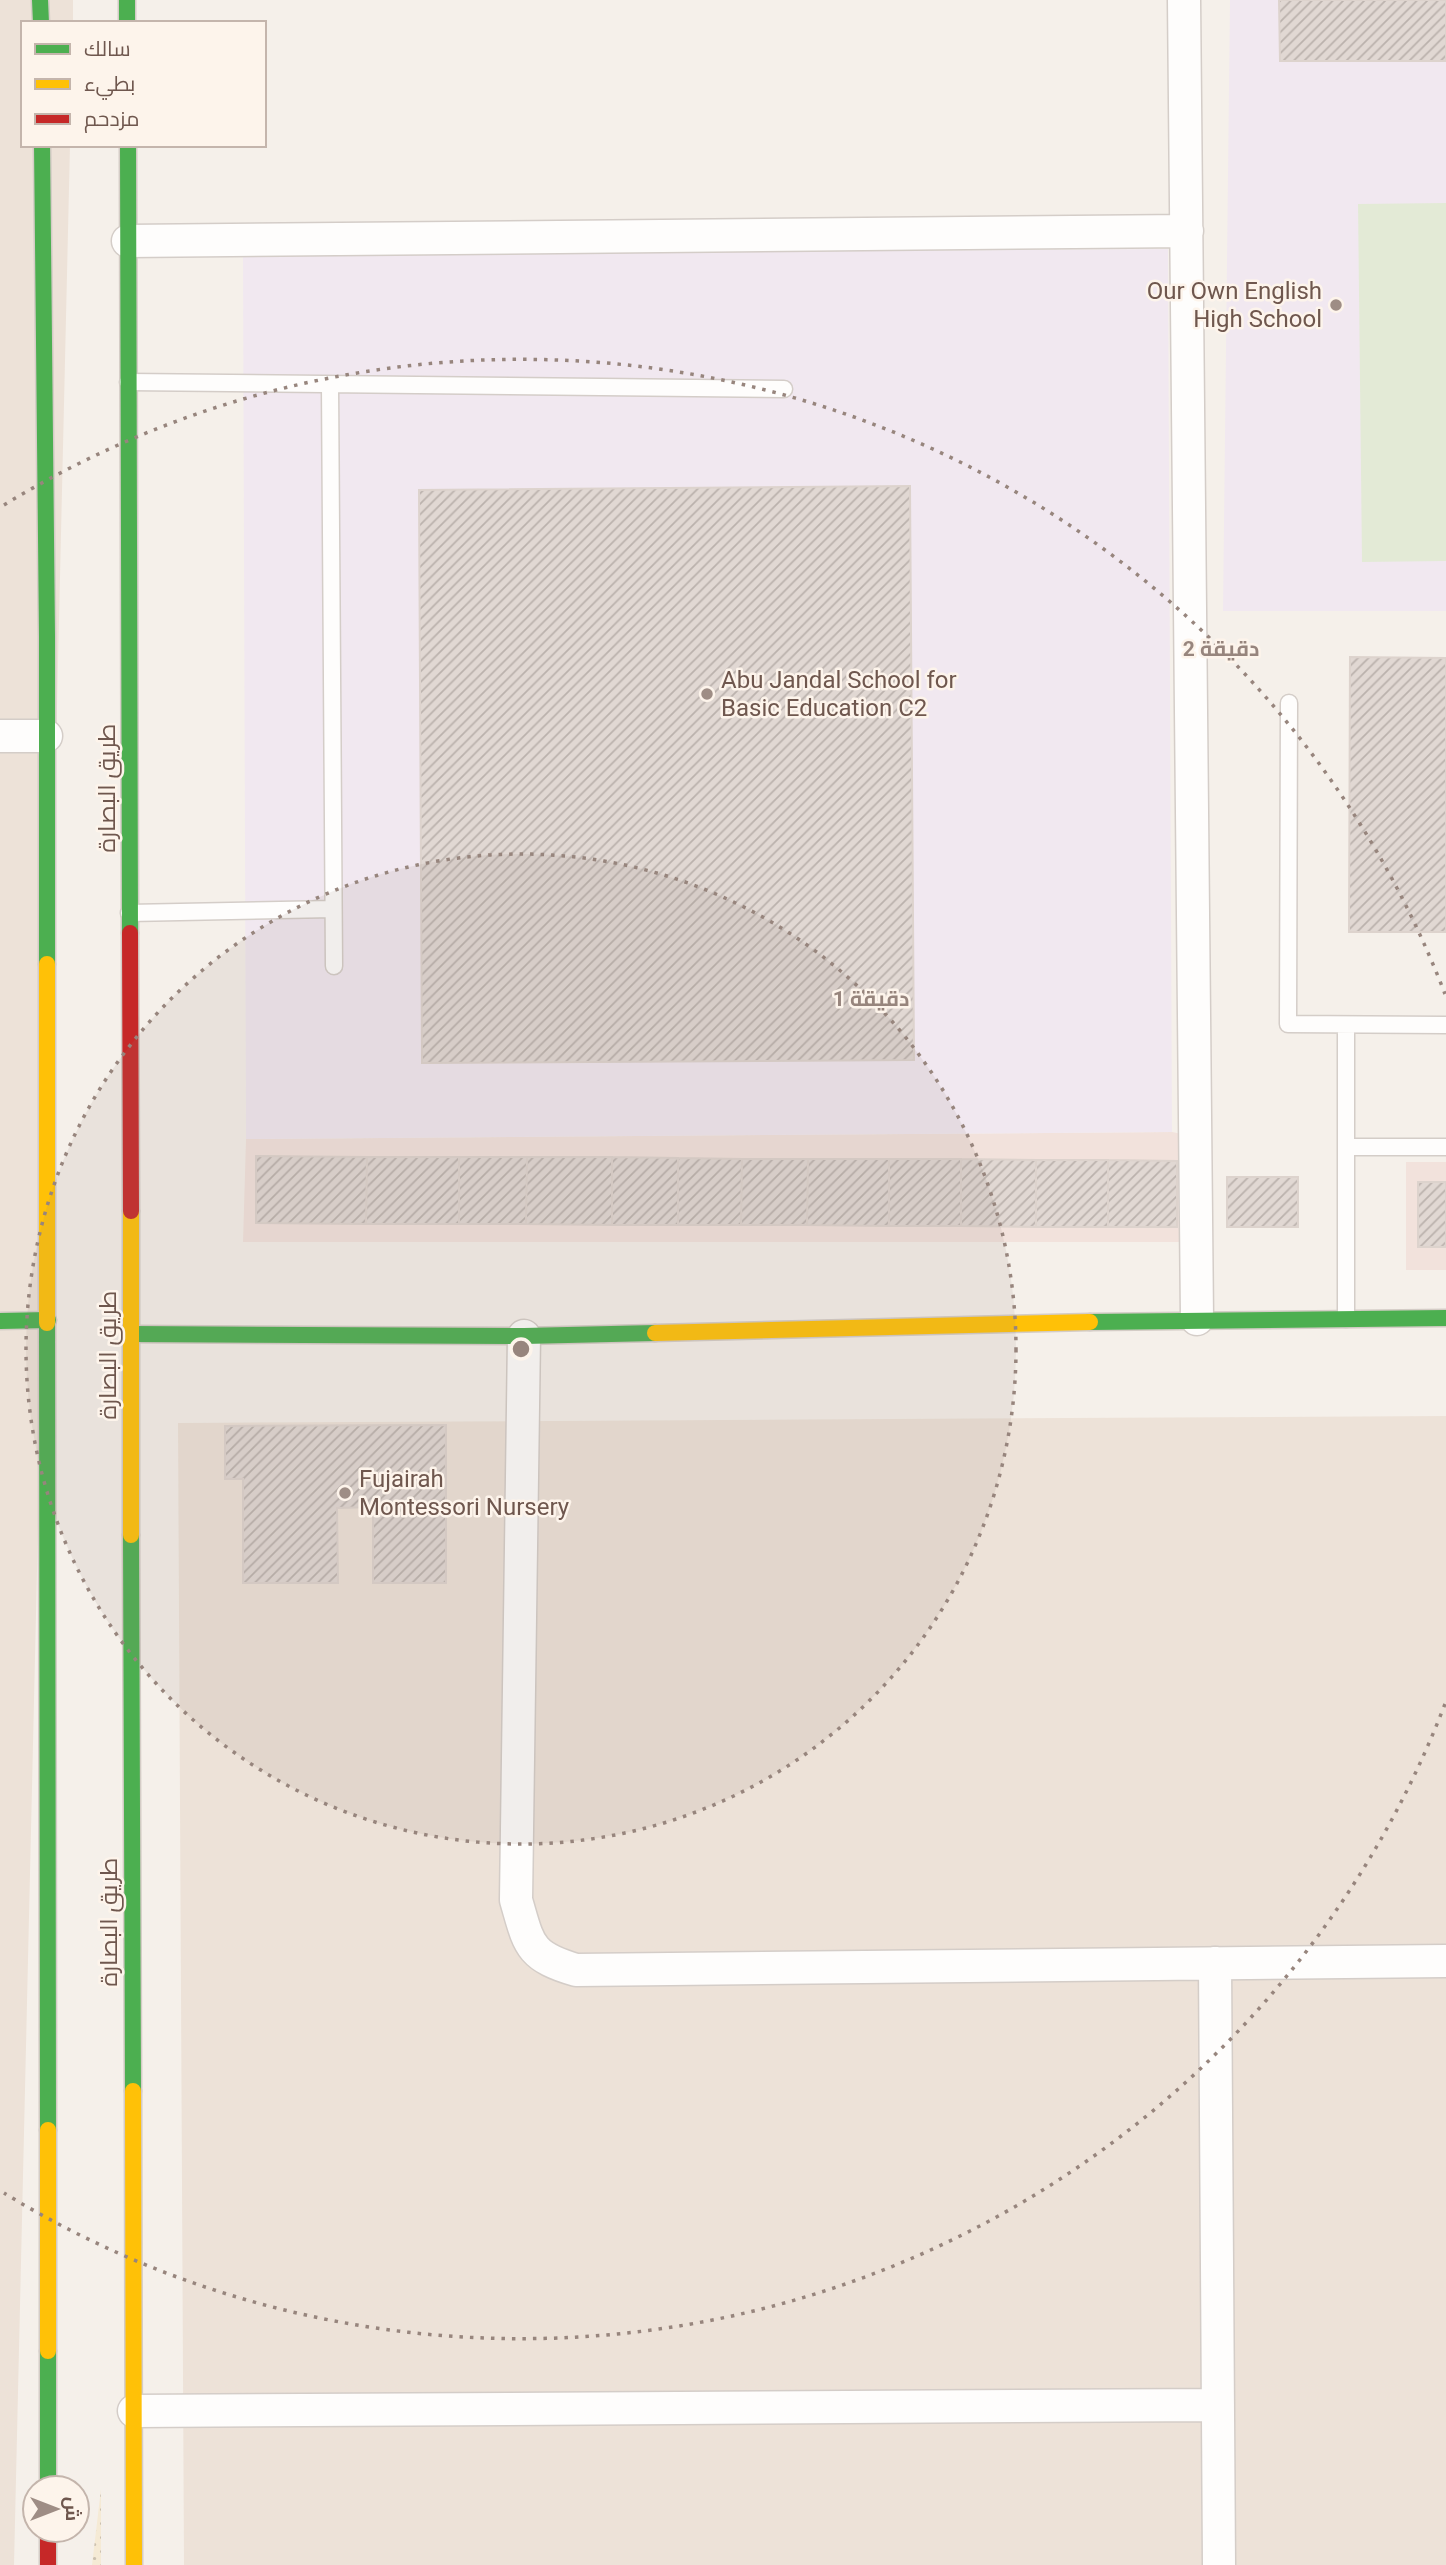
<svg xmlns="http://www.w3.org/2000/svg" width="1446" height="2565" viewBox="0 0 1446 2565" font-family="Roboto,Cairo,sans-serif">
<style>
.residential{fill:#ede2d8}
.commercial{fill:#f2e2dc}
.education{fill:#f1e8f0}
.sand{fill:url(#sand-dots)}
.garden{fill:#e3ead6}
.building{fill:url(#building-hatch);stroke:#ddd3cd;stroke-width:2}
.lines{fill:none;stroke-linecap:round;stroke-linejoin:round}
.lane-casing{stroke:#d4cdc8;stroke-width:19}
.street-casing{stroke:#d4cdc8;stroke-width:35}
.fast-casing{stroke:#d4ccc6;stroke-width:19}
.slow-casing{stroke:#d4ccc6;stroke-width:19}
.jam-casing{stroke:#d4ccc6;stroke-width:19}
.lane{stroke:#fefdfc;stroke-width:16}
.street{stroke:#fefdfc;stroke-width:32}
.fast{stroke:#4caf50;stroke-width:16}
.slow{stroke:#ffc107;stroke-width:16}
.jam{stroke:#c62828;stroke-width:16}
.ring{fill:none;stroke:#97857d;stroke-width:3.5;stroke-dasharray:3.5 7}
.poi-dot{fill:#9e8d85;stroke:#fdf4eb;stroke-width:2.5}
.labels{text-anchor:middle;stroke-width:5;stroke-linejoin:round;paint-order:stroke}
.poi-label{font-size:24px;fill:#6f574e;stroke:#fdf4eb;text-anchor:start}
.street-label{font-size:24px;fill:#6f574e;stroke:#fdf4eb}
.centre{fill:#97857d;stroke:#fdf4eb;stroke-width:3.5}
.ring-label{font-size:21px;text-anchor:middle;font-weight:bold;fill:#97857d;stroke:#fdf4eb;stroke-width:5;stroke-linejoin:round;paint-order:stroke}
</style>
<defs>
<pattern id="sand-dots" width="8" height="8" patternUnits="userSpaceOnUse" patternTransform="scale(1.75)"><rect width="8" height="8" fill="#f5ead5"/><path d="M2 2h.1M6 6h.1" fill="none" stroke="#cbc0af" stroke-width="1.8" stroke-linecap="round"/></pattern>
<pattern id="building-hatch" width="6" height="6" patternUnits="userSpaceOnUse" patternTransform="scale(1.75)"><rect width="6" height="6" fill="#e1d8d3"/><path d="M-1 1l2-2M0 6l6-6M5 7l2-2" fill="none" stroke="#bbb2ad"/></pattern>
</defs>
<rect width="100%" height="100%" fill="#f5f0ea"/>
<path class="residential" d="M0 0H73V23H23V145H70L14 2565H0Z
M1446 1416V2565H184L178 1423Z"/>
<path class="commercial" d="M1172 1132 1192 1136V1242H243L246 1139Z
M1406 1162H1446V1270H1406Z"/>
<path class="education" d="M1230 0H1446V611H1223Z
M1168 249 1172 1132 246 1139 243 255Z"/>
<path class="sand" d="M101 2489V2565H92Z"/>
<path class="garden" d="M1446 203V561L1362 562 1358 204Z"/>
<path class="building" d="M1279 0H1446V61H1280Z
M910 486 914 1060 422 1063 419 490Z
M1350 657 1446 658V932H1349Z
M256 1156 367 1157 366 1224 256 1223Z
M367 1157H459V1224H366Z
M459 1157H527L526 1224H459Z
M527 1157H612V1225L526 1224Z
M612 1157 678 1158V1225H612Z
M678 1158 742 1159 741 1225H678Z
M742 1159H808L807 1225H741Z
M808 1159H889V1226L807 1225Z
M889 1159H961V1226H889Z
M961 1159 1036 1160V1227L961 1226Z
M1036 1160H1108V1227H1036Z
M1108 1160 1177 1161V1227H1108Z
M1227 1177H1298V1227H1227Z
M1418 1182H1446V1247H1418Z
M446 1425V1583H373V1507L337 1508 338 1583H243V1479H225V1426Z"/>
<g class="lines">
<defs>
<path id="lane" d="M128 382 784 389
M330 385 334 966
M1289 703 1288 1024 1446 1025
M129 913 333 909
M1346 1025V1319
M1346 1147H1446"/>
<path id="street" d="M1184 0 1197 1319
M128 241 1187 231
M0 736H46
M524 1336 516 1900C529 1944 528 1956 576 1970L1446 1961
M1215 1963 1219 2565
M134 2411 1218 2405"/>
<path id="fast" d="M40 0 41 23
M127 0V23
M42 145 47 636V964
M128 145 130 933
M0 1321 48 1320
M1090 1322 1446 1318
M47 1323 48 2130
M131 1334 524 1336 655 1333
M131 1535 133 2091
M48 2351V2488"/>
<path id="slow" d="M47 964V1323
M131 1211V1535
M655 1333 1090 1322
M133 2091 134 2565
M48 2130V2351"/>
<path id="jam" d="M130 933 131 1211
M48 2530V2565"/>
</defs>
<use href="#lane" class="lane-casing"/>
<use href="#street" class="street-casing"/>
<use href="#fast" class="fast-casing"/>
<use href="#slow" class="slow-casing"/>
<use href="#jam" class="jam-casing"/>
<use href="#lane" class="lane"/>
<use href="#street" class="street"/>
<use href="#fast" class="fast"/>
<use href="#slow" class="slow"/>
<use href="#jam" class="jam"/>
</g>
<circle cx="521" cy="1349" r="495" fill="#97857d" fill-opacity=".12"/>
<g class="ring">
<circle cx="521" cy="1349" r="495"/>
<path d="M1445 1704A990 990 0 0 1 4 2193M4 505A990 990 0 0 1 1445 994"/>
</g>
<g class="poi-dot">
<circle cx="1336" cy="305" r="7"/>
<circle cx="707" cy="694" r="7"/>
<circle cx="345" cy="1493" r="7"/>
</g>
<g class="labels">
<g class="poi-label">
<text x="1322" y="299" text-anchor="end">Our Own English<tspan x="1322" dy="28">High School</tspan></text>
<text x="721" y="688">Abu Jandal School for<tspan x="721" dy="28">Basic Education C2</tspan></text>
<text x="359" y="1487">Fujairah<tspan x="359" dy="28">Montessori Nursery</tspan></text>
</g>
<g class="street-label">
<text transform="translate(107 788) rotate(-90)" y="8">طريق البصارة</text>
<text transform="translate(108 1355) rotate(-90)" y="8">طريق البصارة</text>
<text transform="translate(109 1922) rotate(-90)" y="8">طريق البصارة</text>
</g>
</g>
<circle cx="521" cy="1349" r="10" class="centre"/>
<g class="ring-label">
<text x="1221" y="656">2 دقيقة</text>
<text x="871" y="1006">1 دقيقة</text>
</g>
<rect x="21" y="21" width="245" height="126" fill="#fdf4eb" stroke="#c4b5ac" stroke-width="2"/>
<rect x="35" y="44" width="35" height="10" fill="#4caf50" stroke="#c4b5ac" stroke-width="2"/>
<text x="84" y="56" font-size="21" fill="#6f574e">سالك</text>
<rect x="35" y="79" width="35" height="10" fill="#ffc107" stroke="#c4b5ac" stroke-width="2"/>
<text x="84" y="91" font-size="21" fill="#6f574e">بطيء</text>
<rect x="35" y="114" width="35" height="10" fill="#c62828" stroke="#c4b5ac" stroke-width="2"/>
<text x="84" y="126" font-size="21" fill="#6f574e">مزدحم</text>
<g transform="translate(56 2509) rotate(90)"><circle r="33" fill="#fdf4eb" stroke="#c4b5ac" stroke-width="2"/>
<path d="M0-5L12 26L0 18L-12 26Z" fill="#9e8d85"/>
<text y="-10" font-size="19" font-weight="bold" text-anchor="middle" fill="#6f574e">ش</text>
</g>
</svg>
